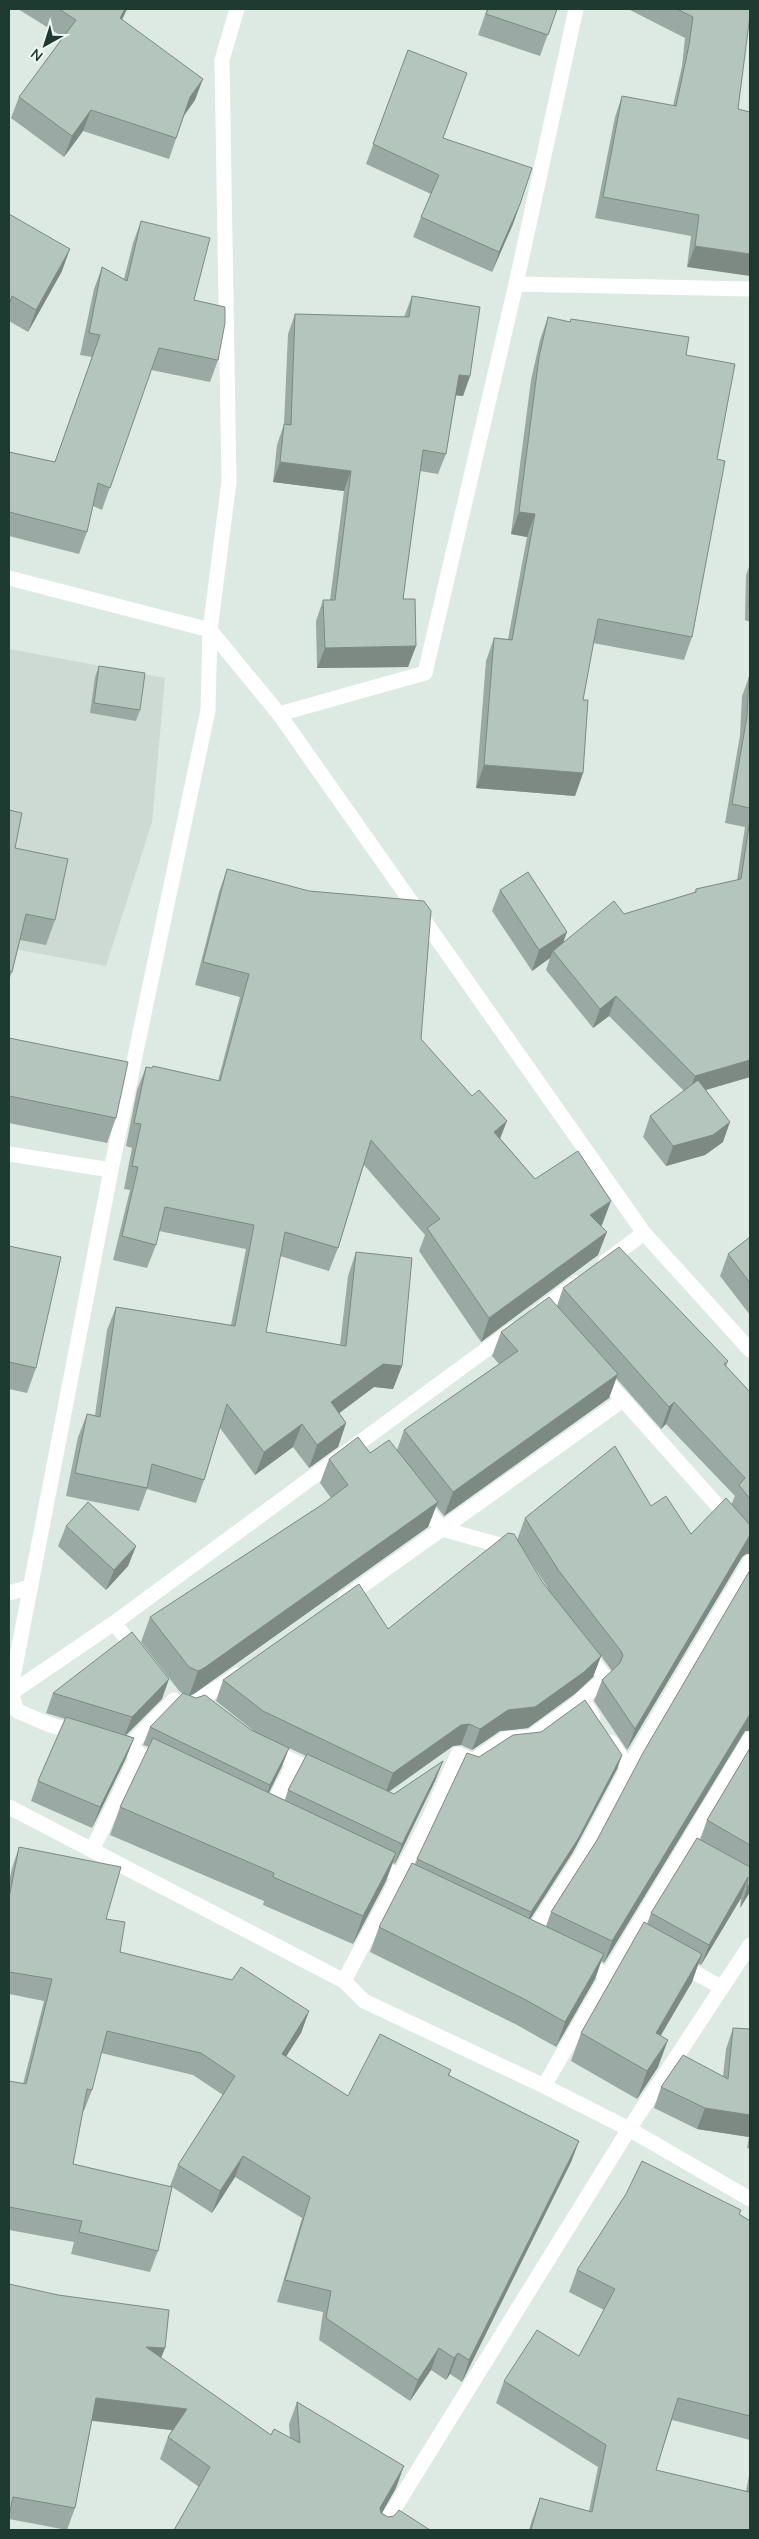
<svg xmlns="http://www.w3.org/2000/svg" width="759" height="2539" viewBox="0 0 759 2539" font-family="Mulish,sans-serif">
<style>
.built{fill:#ccdad3}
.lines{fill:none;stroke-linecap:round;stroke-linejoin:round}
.minor{stroke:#fff;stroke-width:15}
.wall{fill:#9aa9a3;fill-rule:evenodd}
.shaded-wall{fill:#7d8a84}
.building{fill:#b3c5bd;stroke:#7d8a84}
</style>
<rect width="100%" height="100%" fill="#ddeae4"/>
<path class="built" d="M9 649 165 678 152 822 106 966 9 948Z"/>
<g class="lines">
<path class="minor" d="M516 284 750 289
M9 578 210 630 279 714 644 1233 750 1350
M279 714 425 673 516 284 576 9
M9 1154 111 1170
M605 1262 644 1233
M537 1313 576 1283
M600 1374 750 1542
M421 1502 442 1529 514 1549
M9 1593 30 1587
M345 1598 623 1400
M114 1623 138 1653
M585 1652 606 1678 582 1698 593 1717
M9 1698 111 1170 208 710 210 630 229 482 222 60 237 9
M80 1734 48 1724 17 1711 11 1693 114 1623 514 1329
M611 1742 628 1768
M112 1743 162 1764
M127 1748 174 1700 190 1706 237 1675
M268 1749 320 1774
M9 1807 344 1981 364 2001 544 2086 629 2129 750 2199
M268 1814 295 1762
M92 1850 139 1753
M373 1863 422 1887
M529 1938 581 1857 628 1768 750 1562
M580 1962 608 1975
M677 1963 721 1987
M344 1981 426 1825 458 1754 473 1761 505 1739 531 1737 582 1700
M544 2086 608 1975 750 1739
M381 2530 629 2129 750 1945"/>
</g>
<path class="wall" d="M18 9H127L122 20 195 100 184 116 169 159 83 131 64 157 11 118 19 97 63 37Z
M487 9H557L540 56 478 35Z
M630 9H750L738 109 750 112 687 267 691 236 595 218 615 117 622 96 673 106 682 66 685 38 630 10Z
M408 50 443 138 520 204 513 224 492 272 413 237 421 217 431 194 366 164Z
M9 214 62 271 28 332 9 321Z
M141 221 194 300 218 360 210 382 151 370 102 510 93 506 87 532 79 554 9 536V452L55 462 92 357 80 355 94 289 102 267 124 279 133 243Z
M412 296 470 376 463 396 456 395 446 454 438 474 420 471 403 599 416 646 408 667 317 668 316 621 323 600H330L344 491 273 482 277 445 284 424 288 334 295 314 404 317Z
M548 317 686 355 717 459 692 637 684 660 593 643 583 700V773L575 796 476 788 486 661 494 638 508 639 527 537 511 534 531 380 540 340Z
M750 564V622L745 620 746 575Z
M99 666 140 710 136 721 90 713 95 677Z
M749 677H750V1077L706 1090 723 1142 705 1155 666 1166 643 1137 650 1116 684 1091 609 1016 593 1028 546 970 550 958 532 971 492 911 500 890 563 943 624 914 694 893 696 889 737 880 745 827 725 823 740 735 742 696Z
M9 810 15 848 55 920 46 945 20 940 12 972 9 980Z
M227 869 421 1039 500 1138 535 1179 602 1225 601 1226 598 1255 481 1342 419 1251 425 1235 364 1165 338 1248 329 1271 280 1256 266 1332 340 1345 348 1276 356 1252 402 1366 393 1389 374 1387 339 1413 346 1423 338 1447 309 1468 293 1447 255 1475 220 1428 204 1480 196 1503 147 1489 139 1511 66 1496 78 1437 87 1414 95 1415 107 1330 116 1307 231 1325 246 1249 159 1231 156 1245 147 1268 113 1260 130 1190 124 1189 132 1148 126 1146 137 1090 146 1067 218 1081 240 997 195 985 219 892Z
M9 1038 116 1118 107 1143 9 1123Z
M750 1237V1315L720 1276 728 1254Z
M9 1246 36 1368 27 1393 9 1389Z
M563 1288 728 1361 726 1367 750 1392V1554H746L742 1557 627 1750 594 1701 602 1680 612 1671 601 1656 593 1677 576 1693 528 1728 500 1731 472 1750 461 1745 453 1746 389 1792 394 1794 443 1761 435 1781 395 1864 393 1863 386 1881 353 1944 263 1905 264 1901 110 1835 120 1807 149 1747 143 1745 150 1727 186 1695 180 1692 141 1642 150 1617 323 1504 331 1498 320 1483 329 1459 397 1450 404 1430 499 1364 492 1356 501 1332 557 1306ZM616 1378 661 1429 666 1424 735 1496 731 1505 691 1534 651 1506 525 1518 517 1540 549 1590 543 1583 388 1629 223 1680 216 1701 255 1732 306 1756 288 1790 285 1800 269 1793 282 1766 289 1748 251 1730 190 1696 195 1693 428 1527 436 1506 444 1516 609 1398Z
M66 1526 136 1546 128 1566 106 1590 58 1546Z
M750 1570V1731H745L604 1963 601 1961 595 1979 556 2047 517 2025 370 1952 379 1927 415 1864 417 1859 479 1757 622 1755 617 1769 573 1852 530 1919 546 1926 551 1912 597 1840Z
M53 1693 162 1699 126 1735 134 1738 126 1758 92 1828 31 1801 38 1781 65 1719 46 1713Z
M750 1748V1892L740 1908 741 1898 701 1965 698 1964 692 1982 660 2035 658 2067 637 2099 571 2061 581 2033 647 1924 651 1913 700 1840 707 1820Z
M19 1847 106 1919 120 1952 309 2011 301 2033 286 2057 348 2096 451 2070 449 2076 579 2141 571 2162 462 2382 450 2374 446 2380 431 2370 410 2401 319 2340 323 2312 277 2302 302 2218 235 2177 212 2213 172 2187 158 2251 150 2272 71 2254 74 2242 9 2230V2081L23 2084 44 2001 9 1994V1882L12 1868ZM101 2053 193 2075 223 2095 178 2165 170 2186 172 2187 73 2164 83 2111H84L92 2090Z
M733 2028 750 2029V2149L747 2148 749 2137 697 2129 654 2108 661 2087 723 2076 726 2049Z
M741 2210 739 2214 750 2221V2440L672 2420 656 2470 746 2491 750 2470V2530H529L532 2520 540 2498 589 2511 598 2467 496 2403 504 2381 579 2356 604 2310 569 2292 577 2270Z
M9 2284 165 2348 161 2358 271 2435 290 2438 289 2424 297 2402 396 2488 382 2513 388 2517 430 2530 199 2487 160 2459 168 2437 172 2430 92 2421 75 2508 67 2530 9 2519Z"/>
<path class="shaded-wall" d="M125 9H127L112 40 120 18Z
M203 79 195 100 182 118 190 97Z
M91 110 83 131 64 157 72 136Z
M520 204 513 224 492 272 499 252Z
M695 246 750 254V276L687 267Z
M70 249 62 271 28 332 36 310Z
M459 375 470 376 463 396 452 395Z
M280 462 351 471 344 491 273 482Z
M519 512 535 514 527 537 511 534Z
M416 646 408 667 317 668 325 648Z
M484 765 583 773 575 796 476 788Z
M567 932 560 952 553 951 550 958 532 971 539 950Z
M616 996 609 1016 593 1028 600 1009Z
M750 1060V1077L688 1095 695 1076Z
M507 1121 498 1144 494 1132Z
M730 1122 723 1142 705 1155 666 1166 673 1146Z
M611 1201 602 1225 582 1238 590 1215Z
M607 1232 598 1255 481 1342 489 1318Z
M383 1364 402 1366 393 1389 374 1387 322 1426 331 1402Z
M618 1374 609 1398 444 1516 453 1492Z
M674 1402 666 1424 661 1429 669 1407Z
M346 1423 338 1447 309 1468 317 1445Z
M302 1424 293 1447 255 1475 264 1452Z
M438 1502 428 1527 195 1693 189 1696 198 1671Z
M750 1535V1554H746L742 1557 627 1750 635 1729Z
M136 1546 128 1566 106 1590 114 1570Z
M601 1656 593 1677 576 1693 528 1728 500 1731 472 1750 480 1729 508 1710Z
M169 1679 162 1699 124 1737 132 1717Z
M750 1714V1731H745L604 1963 612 1941Z
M469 1724 461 1745 453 1746 385 1794 393 1773 461 1725Z
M134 1738 126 1758 92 1828 100 1807Z
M289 1748 282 1766 264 1802 270 1785Z
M622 1755 617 1769 573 1852 526 1926 531 1912Z
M443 1761 435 1781 395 1864 402 1844Z
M396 1853 386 1881 353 1944 363 1916Z
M748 1877 741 1898 701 1965 709 1945Z
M750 1883V1892L740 1908 747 1888Z
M604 1954 595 1979 556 2047 565 2022Z
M702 1954 692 1982 646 2061 656 2033Z
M309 2011 301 2033 274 2075 282 2054Z
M668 2040 658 2067 637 2099 647 2071Z
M705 2108 750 2115V2135L749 2137 697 2129Z
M579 2141 571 2162 462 2382 469 2360Z
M243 2156 235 2177 212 2213 220 2191Z
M146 2347 165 2348 156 2370Z
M439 2348 431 2370 410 2401 418 2380Z
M458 2353 450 2374 446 2380 454 2358Z
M96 2398 187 2409 179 2431 88 2420Z
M404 2466 396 2488 372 2530 380 2508Z"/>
<path class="building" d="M59 9H125L120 18 203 79 190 97 176 138 91 110 72 136 19 97 76 20Z
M488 9H557L548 35 486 14Z
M677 9H750V15L738 109 750 112V254L695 246 699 215 603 197 622 96 676 106 689 45 693 17Z
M408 50 467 73 443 138 532 168 520 204 499 252 421 217 439 175 373 144Z
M9 214 70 249 36 310 12 296 9 305Z
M141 221 210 238 194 300 225 307V323L218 360 159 348 110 488 98 483 87 532 9 512V452L55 462 100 335 89 333 102 267 127 281Z
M412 296 480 307 470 376 459 375 446 454 423 450 403 599H415L416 646 325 648 323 600H335L351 471 280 462 284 424 291 425 295 314 409 317Z
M548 317 570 322 571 319 689 337 686 355 735 364 717 459 725 461 692 637 598 619 583 700H588L583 773 484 765 494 638 512 640 535 514 519 512 539 357Z
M750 567V610L749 609Z
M99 666 145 673 140 710 94 703Z
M749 677H750V808L732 804 747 716Z
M9 810 22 813 15 848 68 859 55 920 26 914 12 972 9 971Z
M750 819V1060L695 1076 616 996 600 1009 553 951 614 901 624 914 696 892V889L741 879Z
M227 869 309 891 424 901 431 911 421 1039 472 1096 479 1090 507 1121 494 1132 535 1179 578 1151 611 1201 590 1215 607 1232 489 1318 427 1228 440 1219 371 1140 338 1248 285 1232 266 1332 346 1346 356 1252 412 1258 402 1366 383 1364 331 1402 346 1423 317 1445 302 1424 264 1452 227 1404 204 1480 152 1464 147 1488 75 1473 87 1414 100 1417 116 1307 235 1326 254 1225 165 1207 156 1245 122 1236 138 1167 132 1166 141 1124 134 1123 146 1067 152 1068 153 1066 220 1081 249 974 203 962Z
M528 872 567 932 539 950 500 890Z
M9 1038 128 1062 116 1118 9 1096V1100Z
M698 1080 730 1122 713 1135 673 1146 650 1116Z
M750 1237V1283L728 1254Z
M9 1246 61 1257 36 1368 9 1362Z
M619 1247 728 1361 724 1364 750 1392V1499L739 1485 745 1478 674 1402 669 1407 563 1288Z
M549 1297 618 1374 453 1492 404 1430 518 1351 501 1332Z
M358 1437 370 1453 389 1440 438 1502 204 1668 198 1671 189 1667 150 1617 323 1504 348 1485 329 1459Z
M615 1446 651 1506 666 1496 691 1534 726 1498 750 1525V1535L635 1729 602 1680 620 1663 623 1655 621 1651 559 1571 525 1518Z
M88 1502 136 1546 114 1570 66 1526Z
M508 1533 514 1534 543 1583 601 1656 584 1672 535 1707 508 1710 480 1729 469 1724 461 1725 393 1773 263 1711 223 1680 359 1584 388 1629Z
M750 1570V1714L612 1941 551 1912 597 1840 644 1751Z
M132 1632 169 1679 132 1717 53 1693Z
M183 1693 196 1698 205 1695 251 1730 289 1748 270 1785 150 1727Z
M585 1700 622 1755 578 1839 531 1912 417 1859 467 1753 479 1757 513 1735 541 1732Z
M66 1717 134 1738 100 1807 38 1781Z
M153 1738 396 1853 363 1916 273 1877 274 1873 120 1807Z
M750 1748V1845L707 1820Z
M307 1754 394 1794 443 1761 402 1844 288 1790Z
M697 1838 750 1867V1883L747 1888 748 1877 709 1945 651 1913Z
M19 1847 121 1867 106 1919 125 1922 120 1952 232 1980 241 1967 309 2011 282 2054 348 2096 380 2034 451 2070 448 2075 579 2141 469 2360 458 2353 454 2358 439 2348 418 2380 326 2318 331 2291 285 2280 310 2197 243 2156 220 2191 178 2165 235 2076 201 2053 107 2031 92 2090 87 2089 73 2164 172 2187 158 2251 79 2232 82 2221 9 2207V2081L26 2084 52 1979 9 1972V1898Z
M412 1863 604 1954 565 2022 526 2000 379 1927Z
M644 1922 702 1954 656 2033 668 2040 647 2071 581 2033Z
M733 2028 750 2029V2115L705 2108 661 2087 683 2055 728 2079Z
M642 2161 741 2210 739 2214 750 2221V2416L678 2398 656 2470 749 2492 750 2485V2530H531L540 2498 592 2512 606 2445 504 2381 537 2330 579 2356 615 2289 577 2270 626 2194Z
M9 2284 58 2295 169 2310 165 2348 146 2347 271 2435 274 2429 300 2443 297 2402 404 2466 380 2508 381 2513 388 2517 394 2516 399 2510 430 2530H174L210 2467 168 2437 187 2409 96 2398 75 2508 13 2497 9 2516Z"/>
<rect width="759" height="2539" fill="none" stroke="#1e3b31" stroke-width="20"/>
<g transform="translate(45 45) rotate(219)" stroke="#eef7f2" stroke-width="4" paint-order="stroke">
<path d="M0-4L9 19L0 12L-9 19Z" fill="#1e3b31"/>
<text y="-8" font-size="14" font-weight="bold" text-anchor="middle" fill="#1e3b31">N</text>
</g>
</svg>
